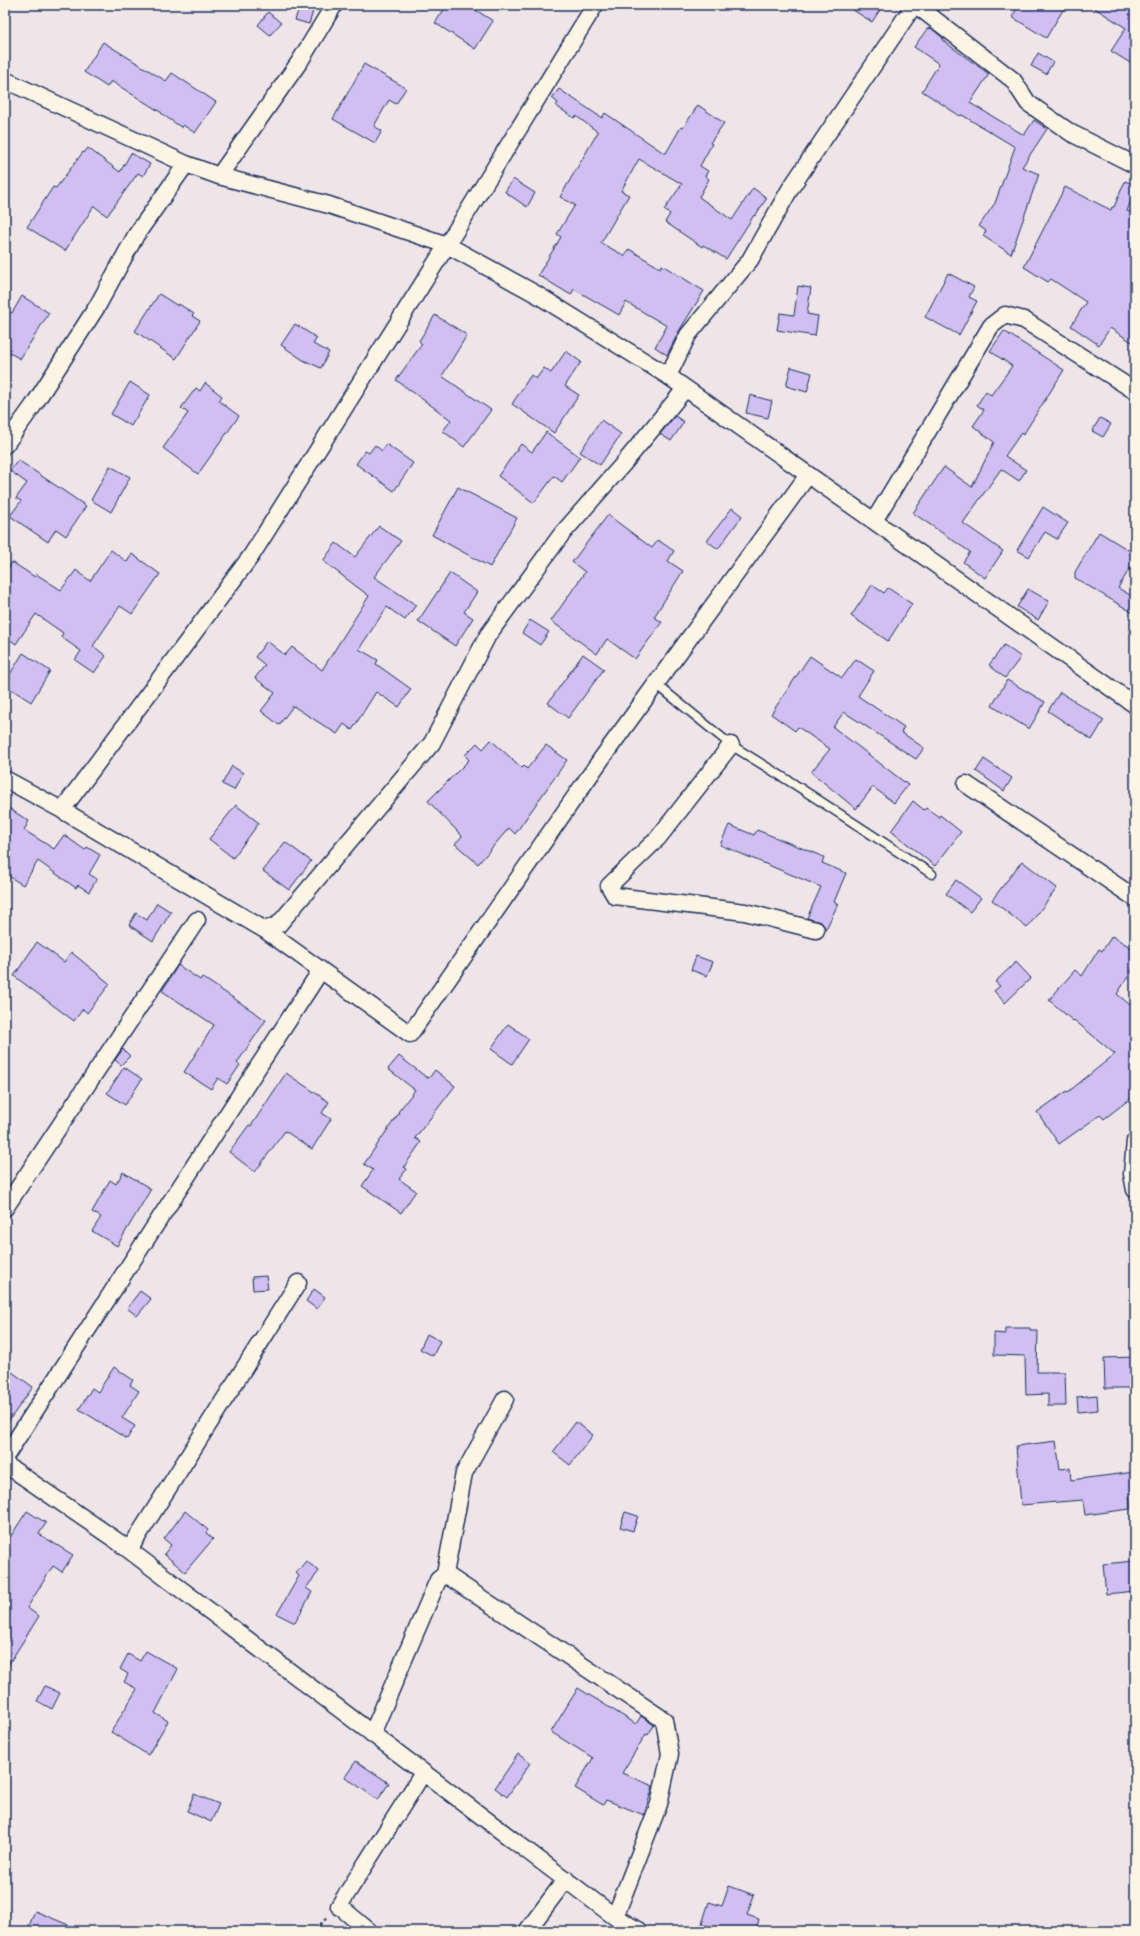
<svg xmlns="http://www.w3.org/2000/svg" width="1140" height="1936" viewBox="0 0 1140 1936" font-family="Itim,sans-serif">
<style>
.building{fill:#d0bff0;stroke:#1b2f5e}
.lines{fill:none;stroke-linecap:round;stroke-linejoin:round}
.lane-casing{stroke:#1b2f5e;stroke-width:11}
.street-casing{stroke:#1b2f5e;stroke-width:19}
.path{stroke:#1b2f5e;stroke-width:2.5;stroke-dasharray:4 3;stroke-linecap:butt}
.lane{stroke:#fcf5e5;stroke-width:8}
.street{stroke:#fcf5e5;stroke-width:16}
</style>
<rect width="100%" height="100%" fill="#efe5e8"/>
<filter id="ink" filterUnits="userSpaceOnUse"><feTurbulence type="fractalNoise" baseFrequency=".025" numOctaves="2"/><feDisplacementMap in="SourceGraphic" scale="8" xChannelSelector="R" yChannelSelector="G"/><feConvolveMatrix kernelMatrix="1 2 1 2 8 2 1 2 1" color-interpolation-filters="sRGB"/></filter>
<g filter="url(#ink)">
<path class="building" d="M300 5H315L309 24 295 20Z
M447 5H468L493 21 475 49 435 23Z
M845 5H883L872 22Z
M1019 5H1066L1046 38 1012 17Z
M1090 5H1134L1130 10 1135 13V66L1111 51 1126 28Z
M268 12 281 23 270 35 258 25Z
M931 28 943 38 942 40 989 74 970 103 1024 135 1034 120 1047 129 1022 167 1039 174 1011 254 983 236 986 231 979 226 995 203 1015 147 962 115 960 116 922 91 939 64 914 47 927 29Z
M103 42 166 81 172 73 216 102 195 133 183 125 182 128 162 114V113L111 81 107 87 84 72Z
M1038 53 1053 62 1046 74 1031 66Z
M364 64 406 88 396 104 389 100 374 126 382 131 375 143 333 119Z
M559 89 602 118 605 113 664 153H666L681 127 683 128 698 105 724 123 710 143 712 144 700 166 708 171 705 176 709 179 699 197 732 220 753 188 767 198 755 216 754 215 726 259 703 245 702 247 665 222 670 214 664 210 682 184 639 159 621 191 629 195 601 243 625 256 629 249 660 268 662 265 704 291 679 331 667 355 655 347 667 326 626 302 619 315 574 289 571 295 538 275 561 237 557 234 575 205 560 197 598 132 576 116 574 118 556 106 558 103 552 98Z
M88 148 120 172 131 153 150 164 143 176 138 173 107 216 94 206 65 251 27 227 53 187 56 188 83 152 84 153Z
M513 179 535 193 527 207 505 192Z
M1125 181 1135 185V190L1127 211 1135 214V344L1110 328 1099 345 1071 326 1086 302 1051 279 1048 282 1024 267 1065 187 1111 210 1112 207H1114Z
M948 273 974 287 969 297 977 301 959 335 925 317Z
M798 286 811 288 807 314 818 316 815 336 777 330 780 313 794 315Z
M159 294 178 306 179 304 194 314 192 316 200 321 176 359 135 331Z
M22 296 49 313 20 359 5 350V309L12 313Z
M435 315 467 335 442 376 491 410 464 447 443 431 451 420 396 380 422 344 419 341Z
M295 324 317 338 313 344 329 352 321 368 303 360 281 345Z
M1004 331 1064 370 1023 435 1021 433 1005 456 1026 470 1019 481 1001 469 963 523 1003 551 985 578 963 562 970 552 913 513 944 467 972 487 994 442 973 426 984 410 977 405 986 391 991 395 1012 366 990 351Z
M566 351 581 362 565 386 579 395 554 433 512 404 531 375 536 379 544 368 551 373Z
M791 367 812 373 807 392 786 386Z
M130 382 150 395 131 426 111 414Z
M205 383 222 396 219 401 239 416 198 474 163 448 188 413 181 408 196 388 200 391Z
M750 395 772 401 768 418 746 413Z
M675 416 684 422 671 441 660 434Z
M1100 418 1111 424 1103 437 1092 431Z
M601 420 621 434 600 465 580 452Z
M546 432 580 457 562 482 554 476 534 503 498 476 521 444 532 452Z
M386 444 413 463 394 491 356 464 365 451 369 453 375 445 382 451Z
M18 460 86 506 66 536 56 529 48 542 10 516 21 501 16 498 27 483 10 471Z
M110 466 130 477 111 512 91 500Z
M458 487 517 518 490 567 432 535Z
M1043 507 1068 523 1057 539 1045 532 1029 557 1017 550Z
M732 508 742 516 718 549 707 541Z
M608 515 652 548 658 540 674 551 668 561 683 571 654 617 662 622 635 659 607 639 597 654 551 621 585 572 572 562Z
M379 526 401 541 374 577 416 605 405 620 387 607 359 649 378 660 376 664 411 689 399 707 376 692 352 730 344 724 337 734 293 706 279 725 261 711 275 693 255 678 265 665 255 657 267 641 285 655 292 647 322 670 369 596 323 561 336 543 355 557Z
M1099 532 1135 554V560L1118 588 1135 598V614L1075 578V572Z
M111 550 127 562 132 554 160 574 132 614 120 606 93 646 106 656 94 673 75 660 81 651 61 637 63 633 36 614 16 644 5 636V574L12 562 35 577 36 574 61 590 76 570 90 581Z
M450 573 477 592 464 612 473 618 455 646 418 621Z
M872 585 884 593 888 588 912 604 888 641 851 616Z
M1028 589 1049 601 1038 620 1017 607Z
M530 620 549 632 540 645 522 633Z
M1004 645 1021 657 1005 678 989 665Z
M23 653 50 671 31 702 5 685V682Z
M583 654 604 669 568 718 548 703Z
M810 656 842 678 856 659 874 671 858 696 904 727 901 732 924 748 916 759 844 712 833 727 908 785 894 803 873 787 856 809 811 772 830 749 798 727 795 731 771 714Z
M1007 680 1045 702 1029 729 992 706Z
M1060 692 1104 720 1092 740 1048 711Z
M491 740 522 768 524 766 527 769 546 745 567 760 515 834 509 828 478 864 455 844 462 836 428 801 469 760 465 755 477 743 483 749Z
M984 759 1012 778 1004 791 976 771Z
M232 766 243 773 234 790 222 784Z
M913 801 924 810 926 808 939 817 940 815 961 832 935 866 891 831Z
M236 805 259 823 233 858 209 839Z
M5 806 29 821 24 830 54 849 64 835 85 850 87 847 100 855 89 874 97 879 89 892 78 885 76 888 38 861 23 885 5 874Z
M729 825 754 835 757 830 824 857 822 863 846 873 834 902 838 904 826 929 822 923 807 918 821 887 720 845Z
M285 842 311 861 289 890 263 871Z
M1022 861 1057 888 1027 928 992 900Z
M956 880 981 898 970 912 946 894Z
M157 903 171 912 153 941 129 925 136 913 147 920Z
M1112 936 1135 950V966L1117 994 1135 1009V1095L1104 1119 1100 1115 1059 1144 1037 1112 1067 1091 1068 1092 1115 1054 1074 1020 1073 1021 1049 1000 1075 970 1082 976 1099 949 1102 951Z
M37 942 64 962 71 952 110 984 87 1013 83 1009 74 1021 14 976Z
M696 956 713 962 707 976 691 970Z
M1016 962 1031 978 1005 1003 994 991 1000 986 995 982Z
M178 965 200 980 202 977 266 1020 237 1063 240 1065 227 1084 218 1078 211 1089 184 1072 214 1025 162 991Z
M508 1024 529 1039 512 1064 491 1049Z
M123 1049 130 1056 121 1065 115 1060Z
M399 1056 426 1077 429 1078 435 1070 455 1086 415 1138 421 1142 404 1167 407 1169 399 1179 416 1191 401 1213 362 1186 373 1170 364 1164 399 1113 398 1112 415 1090 388 1069Z
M124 1067 142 1079 125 1105 107 1093Z
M286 1073 329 1102 322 1113 331 1119 312 1149 285 1131 255 1172 229 1152 249 1125 251 1126Z
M123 1172 151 1189 117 1246 92 1231 101 1217 92 1212 110 1180 116 1184Z
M266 1276 268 1289 253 1290 252 1277Z
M314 1289 325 1297 317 1309 306 1301Z
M140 1291 151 1299 137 1316 127 1308Z
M1005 1328H1030V1331H1038L1037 1372H1065L1066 1406H1048V1394L1026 1395 1025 1356 994 1355V1333L1005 1334Z
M427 1334 440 1341 433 1356 420 1349Z
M1135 1357V1388H1105L1104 1358Z
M5 1367 33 1387 5 1426Z
M114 1367 133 1380 130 1385 139 1391 122 1418 135 1426 127 1439 79 1409 92 1388 98 1392Z
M1097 1395 1098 1410 1078 1412 1077 1397Z
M576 1422 593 1435 570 1465 553 1452Z
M1056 1441 1060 1469 1070 1468 1071 1480 1135 1472V1493H1129L1130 1509 1085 1515 1083 1500 1021 1505 1016 1446Z
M27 1511 46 1523 39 1534 73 1555 62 1572 53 1566 27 1608 39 1616 5 1670V1545Z
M185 1511 208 1530 206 1533 213 1539 185 1572 164 1554 171 1545 164 1539Z
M625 1512 638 1516 633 1531 620 1527Z
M306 1561 319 1571 306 1588 312 1592 295 1623 277 1614 299 1576 296 1573Z
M1135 1561V1591L1106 1594 1103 1564Z
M146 1651 178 1669 155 1713 168 1721 148 1755 111 1732 137 1689 124 1682 128 1674 120 1669 128 1654 140 1661Z
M45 1686 60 1693 52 1709 37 1701Z
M578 1688 636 1724 641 1716 654 1725 648 1735 646 1734 622 1773 653 1786 644 1815 606 1800 603 1805 575 1788 593 1758 551 1732Z
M518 1754 530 1763 507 1797 495 1788Z
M356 1761 389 1783 378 1800 345 1777Z
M194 1794 219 1804 211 1822 187 1811Z
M729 1886 754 1895 747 1915 759 1919 756 1931H723L702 1924 709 1902 722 1906Z
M35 1911 83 1931H27Z"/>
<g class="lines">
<defs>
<path id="lane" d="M655 683 731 745 794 784 932 874"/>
<path id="street" d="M916 5 1013 80 1028 103 1071 133 1135 165
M5 80 186 164 219 176 329 205 447 245 536 294 668 376 1135 705
M219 176 300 61 334 5
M668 376 688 335 750 260 790 189 914 5
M5 445 33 406 98 305 136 235 186 164
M874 521 991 326 1005 315 1024 320 1135 391
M731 745 658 838 609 886 615 896 745 912 816 930
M5 779 62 810 265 930 410 1034 602 758 808 475
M966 784 1135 898
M62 810 251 556 447 245 595 5
M265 930 279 924 432 743 488 635 561 535 624 463 685 389
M1135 1141 1132 1174 1135 1190
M5 1208 197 920
M5 1457 321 970
M5 1464 117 1541 615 1917 639 1931
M129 1550 298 1283
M445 1574 664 1720 670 1754 659 1804 615 1917
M372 1734 438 1580 445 1574 464 1473 505 1399
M369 1931 339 1906 423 1773
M527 1931 566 1879"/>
</defs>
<use href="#lane" class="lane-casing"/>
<use href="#street" class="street-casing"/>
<path class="path" d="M315 1931 328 1916"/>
<use href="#lane" class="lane"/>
<use href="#street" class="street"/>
</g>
</g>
<rect width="1140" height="1936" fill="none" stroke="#fcf5e5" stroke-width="20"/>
<rect x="10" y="10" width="1120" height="1916" fill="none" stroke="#1b2f5e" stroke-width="1.5" filter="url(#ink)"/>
</svg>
